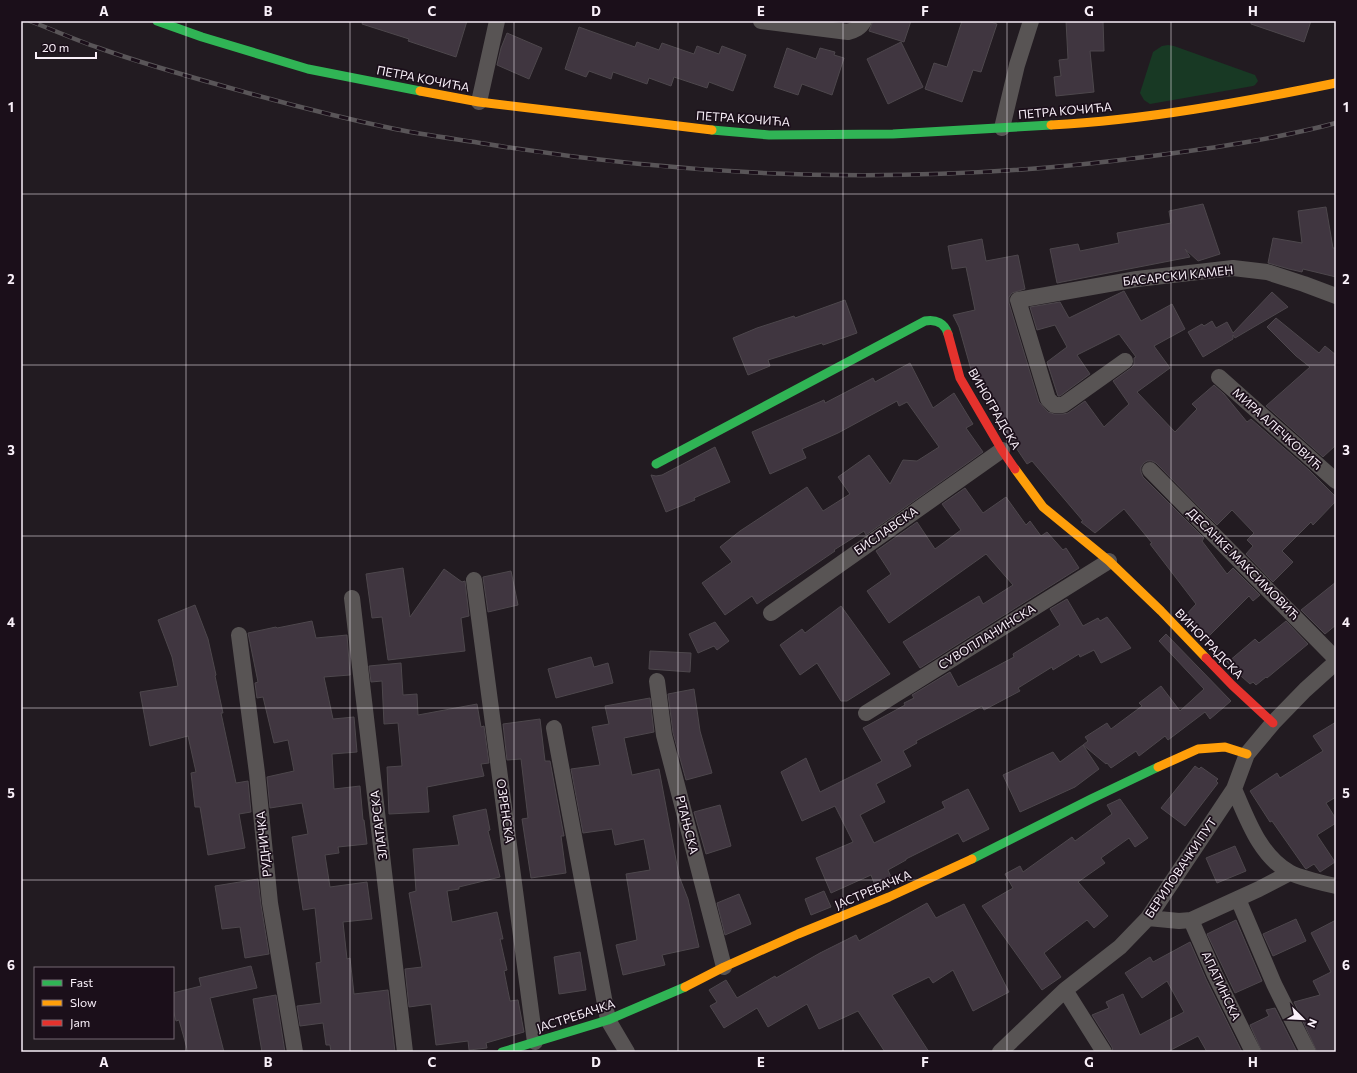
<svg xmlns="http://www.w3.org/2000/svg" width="1357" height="1073" viewBox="0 0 1357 1073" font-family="Commissioner,sans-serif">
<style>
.green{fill:#183924}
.building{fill:#403640;stroke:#4d474c}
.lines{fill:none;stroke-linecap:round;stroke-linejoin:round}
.street{stroke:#585454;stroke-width:16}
.fast{stroke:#30b455;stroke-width:9}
.slow{stroke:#ff9f0a;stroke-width:9}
.jam{stroke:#e5322d;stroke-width:9}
.rail-casing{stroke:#595558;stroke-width:4.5}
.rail{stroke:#1b0f1a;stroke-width:3;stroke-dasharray:9;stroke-linecap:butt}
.grid{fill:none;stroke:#f9f0f9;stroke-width:1;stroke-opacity:0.55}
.labels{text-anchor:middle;stroke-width:3.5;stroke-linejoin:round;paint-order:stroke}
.street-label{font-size:12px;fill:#f9f0f9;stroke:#1b0f1a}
.neatline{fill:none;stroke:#f9f0f9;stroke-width:1.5}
.grid-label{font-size:13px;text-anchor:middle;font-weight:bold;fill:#f9f0f9}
</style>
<rect width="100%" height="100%" fill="#221b21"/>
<path class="green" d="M1168 45 1174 46 1255 75 1258 81 1255 85 1253 86 1150 104 1144 100 1140 93 1153 52 1162 46Z"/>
<path class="building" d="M363 21H467L456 57 408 41 409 39 362 24Z
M873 21H911L904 42 869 31Z
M962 21H987L997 24 981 72 973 70 962 102 925 89 934 63 947 67Z
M1066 21H1103L1104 51H1090L1094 92 1056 96 1054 77 1061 76 1059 60 1068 59Z
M1251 21H1311L1304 42 1251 24Z
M579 27 635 47 637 42 659 50 662 43 694 54 697 46 719 54 722 46 746 55 733 91 709 82 707 88 674 77 671 86 649 78 647 84 613 72 611 79 589 71 586 77 565 69Z
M507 33 542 48 529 79 497 65 501 48Z
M901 42 923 87 888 104 867 59Z
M787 48 816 59 820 48 835 52 834 55 844 58 832 95 802 84 798 95 774 87Z
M1203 204 1220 254 1198 261 1185 249 1190 257 1057 283 1050 249 1078 244 1080 251 1119 243 1117 233 1171 223 1169 211Z
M1326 207 1333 248H1336V277L1303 269 1302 272 1289 269 1268 263 1273 238 1302 243 1298 211Z
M982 239 986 261 1018 255 1025 289 1012 293 1009 297V303L1039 402 1048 412 1054 414H1063L1068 413 1085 401 1104 427 1129 404 1113 381 1131 368 1134 365V358L1136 357 1119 334 1077 355 1090 374 1060 396H1058L1047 362 1067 347 1055 325 1037 330 1030 307 1060 302 1069 318 1124 291 1141 321 1172 304 1185 329 1154 346 1170 368 1137 392 1175 432 1197 409 1192 404 1214 385 1224 394 1247 422 1251 419 1309 470 1336 497V501L1313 525 1311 522 1282 551 1293 562 1273 582 1246 554 1253 546 1247 540 1254 533 1232 510 1217 525 1156 463 1152 461H1147L1144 463 1141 467V472L1143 477 1204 538 1202 541 1227 574 1233 568 1260 595 1253 601 1249 596 1209 636 1228 662 1255 639 1259 643 1286 621 1308 644 1267 678 1266 677 1256 685 1253 682 1250 684 1241 676 1184 617 1196 604 1150 544 1152 543 1124 509 1095 533 1081 522 1083 521 1032 461 1027 464 1006 433 972 373 959 327 953 315 975 310 966 267 952 269 948 246Z
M1272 292 1288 307 1235 338 1233 335V339L1203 357 1188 332 1202 324 1204 326 1212 321 1216 328 1227 322 1233 333Z
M845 300 857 333 823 345 822 343 768 360 770 366 748 375 733 338 757 328 794 316 795 318Z
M1276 318 1319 353 1325 346 1336 355V445L1323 457 1266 406 1310 367 1296 356 1267 327Z
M910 363 933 408 954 393 973 424 966 428 983 452 866 535 864 531 834 550 835 551 757 604 752 596 725 615 702 583 732 562 720 547 740 531 807 487 823 511 850 494 838 477 869 455 890 484 903 460 917 461 939 447 907 402 899 406 897 401 838 433 802 449 806 458 770 474 752 432 824 400 825 403 873 378 875 382Z
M715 447 730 482 694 498 695 500 666 512 651 475 656 476 662 475Z
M965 488 983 513 1006 497 1026 525 1030 521 1041 536 1047 532 1063 550 1066 548 1079 568 920 668 903 642 979 596 983 604 1013 585 986 554 889 623 867 591 891 574 876 551 917 522 935 549 961 530 942 504Z
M403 568 410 617 444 569 462 582 465 581 469 616 461 618 465 651 388 660 382 617 372 618 366 574Z
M511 571 518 605 488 612 483 577Z
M1336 582V625L1325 634 1301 610Z
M1067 599 1083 626 1098 618 1100 621 1107 617 1131 648 1101 663 1094 650 1080 657 1079 654 1053 670 1052 667 1018 688 1020 691 984 710 982 706 916 741 917 743 903 751 911 766 876 784 885 802 860 815 874 843 945 808 942 802 968 789 989 829 963 842 958 833 906 859V860L888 870 891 877 875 885 871 875 831 893 816 858 853 842 835 806 802 821 781 772 806 758 820 792 882 761 863 728 905 705 904 703 914 698 912 695 950 672 958 687 1014 657 1013 654 1060 625 1050 609Z
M195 605 208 639 216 675 215 676 223 713H221L236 783 248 781 251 812 239 814 245 848 208 855 200 807H195L191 773 196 772 188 736 150 746 140 692 178 686 172 657 158 620Z
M841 606 890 674 847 701H841L817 663 800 675 780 645 802 629 805 633Z
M312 621 316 638 347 635 350 675 324 677 333 719 354 717 357 752 332 754 334 789 360 786 363 820H364L367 844 338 847 339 853 325 855 330 887 367 882 372 919 343 922 347 959 350 958 354 994 388 990 395 1052H331L330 1045H326L323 1023 300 1026 297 1006 321 1003 316 963 321 962 315 908 303 910 292 837 308 834 302 803 270 808 267 777 294 771 288 740 274 743 263 697 257 698 255 683 258 682 248 633 276 627 277 628Z
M715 622 729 641 717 650 714 646 698 653 689 634Z
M1166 634 1231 701 1210 719 1205 712 1168 740 1165 736 1139 756 1136 751 1111 768 1107 763 1106 764 1083 745 1088 741 1085 737 1107 723 1111 729 1142 706 1139 703 1161 686 1180 711 1204 689 1159 641Z
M650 651 691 653 690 672 649 669Z
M591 657 594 667 608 663 613 683 556 698 548 669Z
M401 663 403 695 417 694 418 715 477 704 481 727 484 726 489 763 481 764 484 776 427 787 429 812 389 814 387 767 402 766 398 723 384 724 382 681 371 682 369 666Z
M694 689 700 731 712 773 686 780 673 733 668 694Z
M650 698 654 732 624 738 632 775 659 769 679 876 688 899 699 947 662 955 665 965 623 975 616 945 637 940 626 874 650 870 644 839 615 845 612 829 583 833 571 769 600 765 592 727 609 724 605 706Z
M540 719 545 761H550L564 836H561L566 873 531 878 522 819 528 818 521 759 507 760 503 724Z
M1336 722V797L1326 803 1336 819V823L1317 835 1335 862 1320 872 1314 864 1306 869 1305 868 1272 821 1270 822 1250 791 1277 773 1280 778 1323 751 1313 736Z
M1083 745 1099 769 1075 787 1020 812 1003 775 1053 752 1060 762Z
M1195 766 1199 769 1201 767 1218 779 1216 781 1218 783 1185 826 1161 808Z
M1120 799 1148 838 1135 847 1129 838 1101 858 1105 863 1078 882 1108 916 1094 928 1087 920 1044 953 1061 977 1042 990 982 906 1013 888 1005 874 1020 866 1023 872 1072 837 1075 841 1112 814 1107 805Z
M720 805 731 846 706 854 694 812Z
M486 809 490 830 488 831 500 877 459 887V889L447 891 452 922 497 912 503 939H500L507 970 504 971 510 1001 518 1000 524 1032 486 1043 487 1048 469 1050 468 1041 436 1045 431 1004 409 1007 405 969 422 967 409 893 416 891 413 849 459 845 453 816Z
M1235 846 1246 871 1217 883 1206 858Z
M258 879 261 905 269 954 245 958 240 927 222 929 215 886Z
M824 891 831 907 811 915 805 899Z
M739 894 751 924 725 935 717 903Z
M927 903 936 918 964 904 1009 992 973 1011 953 970 933 983 929 977 892 995 929 1052H885L858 1011 819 1029 807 1004 768 1027 757 1008 724 1028 710 1006 717 1002 709 990 726 980 737 998 775 976 776 978 820 953 856 935 859 941Z
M1296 919 1306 941 1273 956 1263 934Z
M1236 920 1262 981 1235 993 1207 934Z
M1336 920V1052H1317L1294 1002 1320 995 1313 981 1331 972 1311 933Z
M1190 942 1206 979 1242 1052H1207L1198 1036 1167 1052H1113L1112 1047 1092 1015 1109 1008 1106 1002 1123 994 1140 1035 1184 1012 1167 981 1142 998 1125 973 1150 957 1153 962Z
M580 952 586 990 559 994 554 957Z
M251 966 257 988 210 998 224 1052H188L179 1020 176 1021 173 1009V993L201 986 199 978Z
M276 995 285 1052H262L253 999Z
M1275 1008 1297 1052H1262L1250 1025 1269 1016 1266 1010Z"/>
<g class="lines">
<path class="street" d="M761 21 848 32C855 30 860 28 864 21
M479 102 497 21
M1002 128 1017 65 1031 21
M1125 361 1063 405H1054L1048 399 1018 300 1137 279 1233 268 1267 272 1304 284 1336 296
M1219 377 1336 481
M1150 470 1336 659
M474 580 535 1042
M352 598 405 1052
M771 613 1002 450
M239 635 257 773 270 903 295 1052
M657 681 664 735 724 967
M866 713 1109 561
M554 728 608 1020 627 1052
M1234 789C1247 818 1259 855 1289 872 1297 877 1326 884 1336 886
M1238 899 1274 984 1308 1052
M1148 918 1179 921 1191 920 1259 889 1290 873
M1191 920 1215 975 1253 1052
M1065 990 1104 1052
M1000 1052 1065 990 1120 947 1148 918 1234 789 1247 754 1273 723 1305 690 1336 662"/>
<path class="fast" d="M157 21 202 37 308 69 420 91
M712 130 769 135 893 134 1051 125
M656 464 925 321C936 319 945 323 948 334
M972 859 1091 799 1158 767
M502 1052 608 1020 685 987"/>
<path class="slow" d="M420 91 479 102 712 130
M1051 125C1146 120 1243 102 1336 83
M1015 469 1043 507 1109 561 1161 611 1206 658
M1158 767 1198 749 1225 747 1247 754
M685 987 724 967 798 934 889 897 972 859"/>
<path class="jam" d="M948 334 960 378 1002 450 1015 469
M1206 658 1232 685 1273 723"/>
<defs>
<path id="rail" d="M30 21C53 30 76 40 99 48 149 66 201 80 252 94 299 107 347 119 395 129 425 135 456 139 487 144 707 180 931 186 1152 156 1214 148 1275 139 1336 123"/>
</defs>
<use href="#rail" class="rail-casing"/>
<use href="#rail" class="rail"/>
</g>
<path class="grid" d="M186 21V1052M350 21V1052M514 21V1052M678 21V1052M843 21V1052M1007 21V1052M1171 21V1052M21 194H1336M21 365H1336M21 536H1336M21 708H1336M21 880H1336"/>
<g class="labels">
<g class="street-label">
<text transform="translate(423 79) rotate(11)" y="4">ПЕТРА КОЧИЋА</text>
<text transform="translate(1065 111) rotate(-5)" y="4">ПЕТРА КОЧИЋА</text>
<text transform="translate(743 119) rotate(4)" y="4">ПЕТРА КОЧИЋА</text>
<text transform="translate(1178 276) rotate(-6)" y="4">БАСАРСКИ КАМЕН</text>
<text transform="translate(994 409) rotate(60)" y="4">ВИНОГРАДСКА</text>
<text transform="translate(1277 429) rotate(42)" y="4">МИРА АЛЕЧКОВИЋ</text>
<text transform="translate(886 531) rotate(-35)" y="4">БИСЛАВСКА</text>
<text transform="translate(1243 564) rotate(45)" y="4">ДЕСАНКЕ МАКСИМОВИЋ</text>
<text transform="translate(987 637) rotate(-32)" y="4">СУВОПЛАНИНСКА</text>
<text transform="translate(1209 644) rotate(46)" y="4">ВИНОГРАДСКА</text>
<text transform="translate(505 811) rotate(82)" y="4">ОЗРЕНСКА</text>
<text transform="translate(379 825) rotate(-97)" y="4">ЗЛАТАРСКА</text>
<text transform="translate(687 825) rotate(76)" y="4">РТАЊСКА</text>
<text transform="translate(264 844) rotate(-96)" y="4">РУДНИЧКА</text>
<text transform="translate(1181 868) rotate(-56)" y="4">БЕРИЛОВАЧКИ ПУТ</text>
<text transform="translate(873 890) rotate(-23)" y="4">ЈАСТРЕБАЧКА</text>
<text transform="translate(1221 986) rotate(65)" y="4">АПАТИНСКА</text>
<text transform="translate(576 1016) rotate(-18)" y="4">ЈАСТРЕБАЧКА</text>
</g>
</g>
<rect width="1357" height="1073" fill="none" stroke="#1b0f1a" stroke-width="44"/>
<rect x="34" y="967" width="140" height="72" fill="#1b0f1a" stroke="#746973"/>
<rect x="42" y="980" width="20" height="6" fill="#30b455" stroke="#746973"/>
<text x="70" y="987" font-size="12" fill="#f9f0f9">Fast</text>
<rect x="42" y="1000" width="20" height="6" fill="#ff9f0a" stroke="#746973"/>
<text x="70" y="1007" font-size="12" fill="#f9f0f9">Slow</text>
<rect x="42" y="1020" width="20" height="6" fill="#e5322d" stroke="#746973"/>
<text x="70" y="1027" font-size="12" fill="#f9f0f9">Jam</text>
<g transform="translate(1303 1019) rotate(114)" stroke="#1b0f1a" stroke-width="3" paint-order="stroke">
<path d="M0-3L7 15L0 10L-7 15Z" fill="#f9f0f9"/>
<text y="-6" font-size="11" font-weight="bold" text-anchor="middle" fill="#f9f0f9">N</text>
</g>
<path d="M36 52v6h60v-6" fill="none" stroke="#f9f0f9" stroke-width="2"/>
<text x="42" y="52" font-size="12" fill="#f9f0f9" stroke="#1b0f1a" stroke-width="3" paint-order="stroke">20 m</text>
<rect x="22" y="22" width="1313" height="1029" class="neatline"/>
<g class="grid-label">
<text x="104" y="16">A</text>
<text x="268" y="16">B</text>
<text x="432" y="16">C</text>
<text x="596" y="16">D</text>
<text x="761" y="16">E</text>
<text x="925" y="16">F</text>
<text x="1089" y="16">G</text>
<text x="1253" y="16">H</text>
<text x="11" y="112">1</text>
<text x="1346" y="112">1</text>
<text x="11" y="284">2</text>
<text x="1346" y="284">2</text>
<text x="11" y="455">3</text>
<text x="1346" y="455">3</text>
<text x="11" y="627">4</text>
<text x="1346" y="627">4</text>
<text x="11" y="798">5</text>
<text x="1346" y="798">5</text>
<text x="11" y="970">6</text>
<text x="1346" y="970">6</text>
<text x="104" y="1067">A</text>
<text x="268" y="1067">B</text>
<text x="432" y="1067">C</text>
<text x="596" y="1067">D</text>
<text x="761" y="1067">E</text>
<text x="925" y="1067">F</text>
<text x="1089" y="1067">G</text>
<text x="1253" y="1067">H</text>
</g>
</svg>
